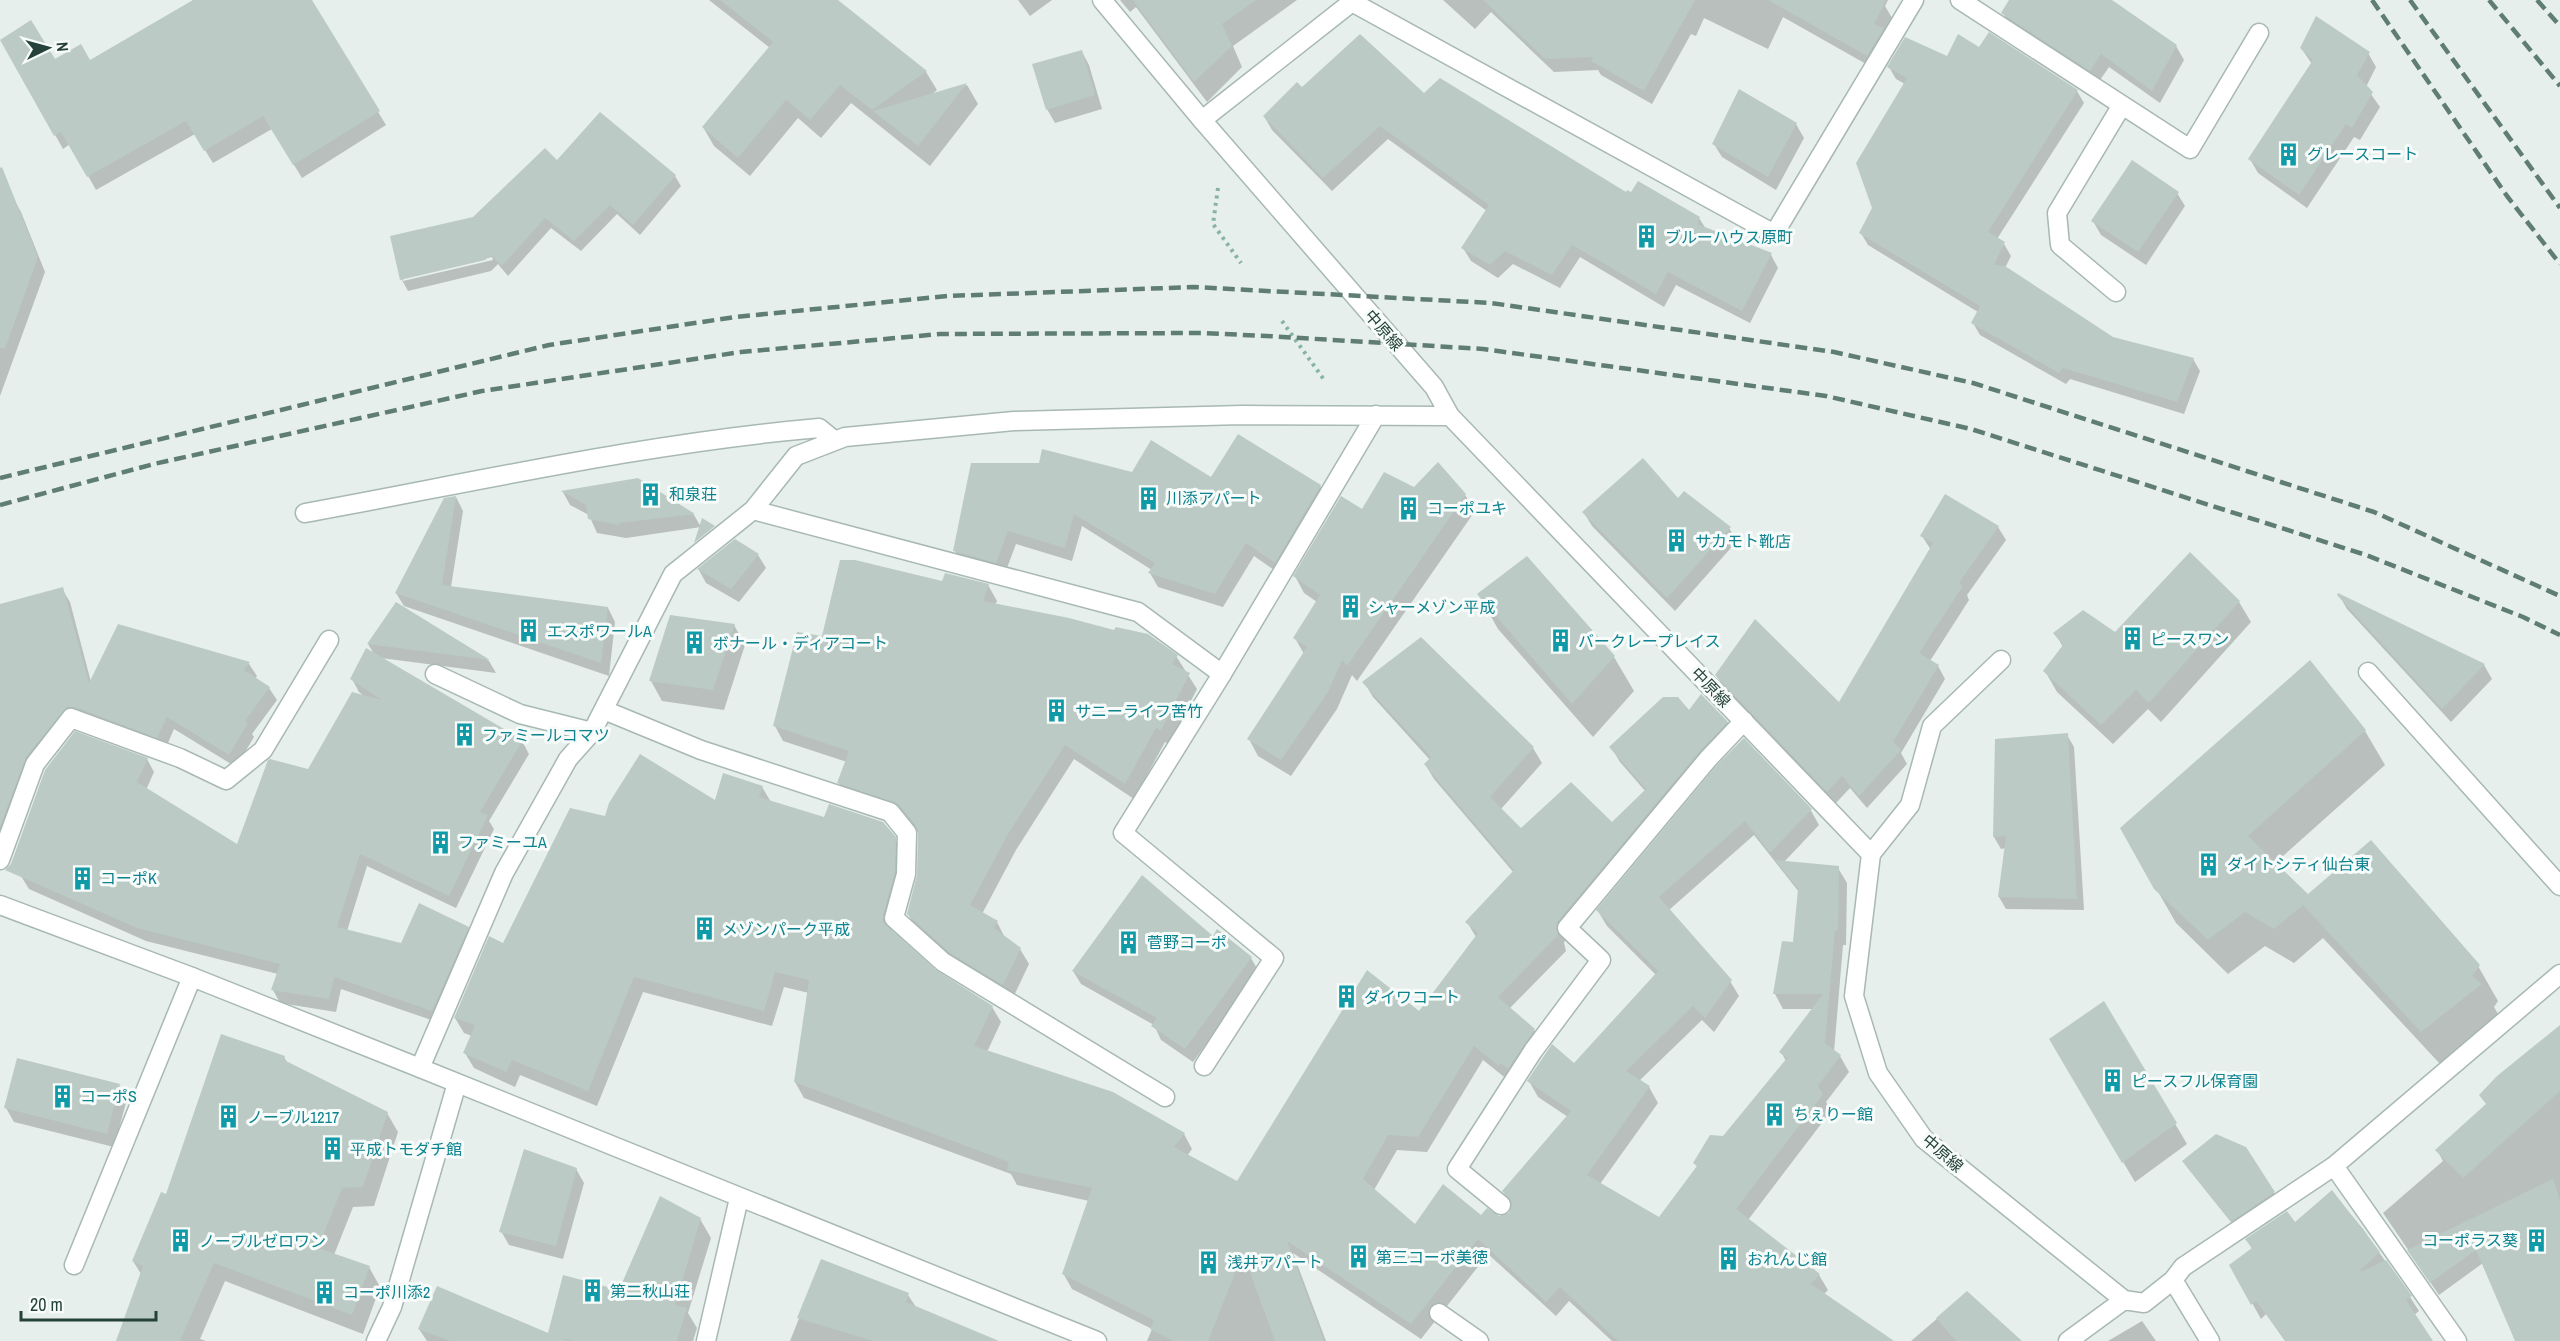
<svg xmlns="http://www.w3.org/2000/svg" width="2560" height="1341" viewBox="0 0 2560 1341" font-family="'Archivo Narrow','Noto Sans JP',sans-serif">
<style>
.shadow{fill:#0003;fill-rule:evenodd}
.building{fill:#bbcac4}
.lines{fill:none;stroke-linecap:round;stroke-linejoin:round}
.lane-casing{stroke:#a8b8b2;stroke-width:21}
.street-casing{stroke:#a8b8b2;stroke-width:21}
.path{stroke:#86b3a5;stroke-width:4;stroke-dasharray:3 4.5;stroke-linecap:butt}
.lane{stroke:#fff;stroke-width:18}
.street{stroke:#fff;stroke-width:18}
.rail{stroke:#5f7d75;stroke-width:4.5;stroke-dasharray:12 6;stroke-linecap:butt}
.labels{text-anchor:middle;stroke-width:6;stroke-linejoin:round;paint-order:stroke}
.culture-label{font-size:16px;fill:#0d838f;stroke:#f7fbf9;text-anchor:start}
.street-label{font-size:16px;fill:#24423a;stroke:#f7fbf9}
</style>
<rect width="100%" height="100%" fill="#e6efeb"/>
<path class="shadow" d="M194 0H310L386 125 302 178 272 129 213 163 195 134 96 190 70 144 63 149 2 40 54 61 90 62Z
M709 0H835L926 72 937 90 931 95 967 85 978 104 930 166 851 103 821 138 798 118 750 176 714 146 703 127 770 48Z
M1018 0H1052L1030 16Z
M1120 0H1297L1233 46 1242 67 1207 102 1136 7 1130 12Z
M1443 0H1888L1885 6 1892 18 1884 32 1891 43 1875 69 1783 17 1768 49 1704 18 1696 36 1691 34 1652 104 1601 75 1598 70 1554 72 1491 12 1475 29Z
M2011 0H2110L2176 46 2184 60 2160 103 2109 67 2098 83 2011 27 2003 13Z
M2301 48 2368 53 2376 67 2366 87 2380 107 2360 140 2354 137 2307 208 2258 173 2250 159 2312 64Z
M1980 49 2077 91 2084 103 1997 239 2004 244 2011 256 2005 268 2112 338 2193 359 2200 371 2184 414 2070 379 2066 384 1980 335 1973 323 1978 312 1868 245 1861 233 1874 208 1905 84 1896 79 1889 67 1948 58Z
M1082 52 1089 65 1102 109 1055 123 1047 109Z
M1302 89 1424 95 1626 194 1699 218 1706 229 1771 255 1778 268 1750 323 1676 285 1664 307 1580 257 1560 288 1513 264 1498 278 1471 261 1463 248 1487 211 1388 139 1332 191 1272 130 1264 116Z
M1796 124 1804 138 1776 190 1722 157 1714 144Z
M557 162 675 176 681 186 640 235 617 214 581 251 551 228 508 276 498 264 491 271 408 291 402 280 392 237 474 218ZM492 257 493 260 403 281V278Z
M2177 193 2185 206 2146 265 2101 235 2093 221Z
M13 198 21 212 45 272 0 396V204Z
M1133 474 1320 486 1328 499 1283 576 1254 556 1223 607 1158 587 1150 573 1152 570 1082 526 1072 561 1016 544 1004 576 963 565 955 551Z
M637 479 694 515 701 527 626 538 597 533 589 515 570 505 563 492Z
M1414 488 1465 495 1475 511 1357 681 1352 675 1337 709 1291 776 1258 756 1249 739 1304 654 1295 638 1317 602 1304 593 1295 576 1362 511Z
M1946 496 1998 527 2006 540 1967 595 1969 600 1930 661 1938 666 1945 679 1901 753 1907 764 1867 808 1850 788 1835 804 1724 688 1716 675 1839 704 1931 550 1922 536Z
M456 497 463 511 451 587 608 608 615 622 609 676 404 606 396 593Z
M1584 513 1729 528 1737 541 1675 611 1592 526Z
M735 541 758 555 766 568 739 602 706 583 699 570Z
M943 582 988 585 997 601 995 605 1176 656 1197 689 1169 744 1165 742 1134 799 1074 759 1016 850 982 914 997 922 1005 938 1020 949 1029 964 1012 1000 960 968 917 930 908 914 919 874 920 834 904 817 847 798 839 783 847 762 783 741 775 726 823 637Z
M62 589 70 602 91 682 119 625 249 664 257 676 255 679 269 688 277 700 252 734 254 737 236 767 174 729 165 750 75 720 31 773 0 838V606Z
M1479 595 1614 657 1634 691 1593 737 1498 629Z
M2339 595 2484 665 2492 679 2451 722 2347 609Z
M2239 602 2251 622 2161 722 2148 709 2113 744 2057 692 2045 671 2063 647 2055 633 2115 634Z
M396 604 489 661 496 673 381 658 522 741 529 754 489 821 494 829 456 908 367 866 347 931 402 944 468 928 475 941 440 1023 341 989 336 1012 280 1003 273 990 278 974 146 941 29 889 21 876 147 759 154 772 146 790 238 846 309 771 365 697 359 692 352 679 374 654 368 644Z
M672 617 734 625 745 645 724 710 662 701 651 681Z
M1364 682 1533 748 1542 763 1501 809 1521 830 1612 824 1646 792 1620 762 1611 747 1689 713 1727 722 1736 738 1567 936 1564 943 1566 951 1509 1009 1534 1030 1543 1046 1508 1080 1483 1060 1427 1152 1397 1150 1374 1190 1415 1226 1482 1217 1498 1218 1511 1214 1512 1206 1504 1192 1568 1117 1538 1097 1529 1081 1574 1065 1656 975 1607 926 1598 911 1718 767 1810 809 1819 825 1784 862 1838 868 1847 883 1846 945H1843L1834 1052 1840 1056 1849 1072 1826 1102 1831 1111 1748 1220 1819 1275 1828 1290 1824 1294 1892 1341H1612L1569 1301 1556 1316 1488 1254 1421 1339 1293 1253 1326 1341H1147L1152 1329 1072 1289 1063 1273 1089 1201 1017 1185 1011 1174 804 1098 795 1082 809 993 784 987 772 1026 643 992 597 1106 520 1075 515 1087 474 1068 465 1053 472 1036 464 1033 455 1018 503 945 606 818 716 802 762 787 771 802 894 838 904 854 903 889 891 931 935 972 992 1007 1001 1022 987 1052 1184 1134 1192 1149 1187 1156 1238 1183 1419 1014 1476 937 1467 922 1514 873 1434 779 1425 764 1430 760 1373 697ZM1754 835 1799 892 1794 943 1775 994 1783 1009H1814L1781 1052 1786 1061 1724 1138 1695 1163 1698 1168 1659 1219 1600 1184 1658 1103 1649 1087 1639 1081 1702 1020 1714 1032 1739 996 1730 981 1669 910Z
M2365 731 2385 765 2274 864 2308 896 2478 966 2498 1001 2494 1007 2501 1019 2441 1065 2323 938 2294 963 2265 946 2228 974 2176 923 2122 829Z
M2067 735 2074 747 2084 910 2006 909 1999 897 2006 848 2001 849 1994 837Z
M1217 932 1251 958 1259 972 1193 1062 1161 1040 1154 1025 1081 984 1073 971 1213 938Z
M2104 1003 2187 1144 2135 1182 2051 1040Z
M2560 1035V1341H2516L2483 1263 2439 1295 2383 1213 2443 1161 2437 1150 2487 1105 2481 1095Z
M284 1057 288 1064 387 1113 398 1132 374 1206 353 1207 334 1255 369 1267 380 1287 363 1334 225 1281 200 1339 206 1341H118L141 1274 133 1261 167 1196Z
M119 1086 127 1099 114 1147 14 1122 6 1108Z
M2187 1167 2274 1193 2277 1199 2235 1227Z
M576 1169 584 1183 563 1259 509 1245 501 1231Z
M2332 1192 2363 1229 2410 1297 2419 1311 2414 1315 2431 1341H2285L2266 1314 2261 1319 2231 1265 2252 1249 2247 1240 2294 1225Z
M700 1219 711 1238 688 1313 697 1328 693 1341H427L419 1329 549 1335 620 1292Z
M822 1261 908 1295 916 1307 993 1341H790Z
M1967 1293 2020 1341H1911Z
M2142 1321 2156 1341H2108Z"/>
<path class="building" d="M193 0H312L380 111 293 165 263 116 204 151 186 121 87 177 61 132 54 136 0 40 31 20 55 59 81 44 90 60Z
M720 0H838L927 71 872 110 840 85 810 120 786 100 738 158 702 127 773 42Z
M1133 0H1256L1222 24 1232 46 1194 82Z
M1483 0H1695L1644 91 1591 61 1593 57 1545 59Z
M1768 0H1886L1874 24 1884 28 1867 56Z
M2009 0H2112L2177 45 2152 91 2101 54 2090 71 2001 13Z
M2316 16 2370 52 2357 75 2373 92 2352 128 2346 124 2299 195 2248 159 2313 60 2300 48Z
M1989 32 2078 90 1988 232 2005 242 1994 265 2005 266 2113 337 2194 358 2177 402 2063 368 2059 373 1971 323 1980 306 1859 233 1872 208 1856 163 1907 78 1887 67 1905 37 1947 56 1958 34 1979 47Z
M1360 34 1424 93 1440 78 1626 192 1627 190 1631 192 1638 181 1700 217 1697 224 1772 253 1742 311 1668 272 1656 294 1572 245 1552 275 1505 251 1490 265 1461 248 1489 205 1380 126 1323 178 1263 116 1297 82 1302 87Z
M1082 50 1095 95 1046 110 1032 64Z
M967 83 918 146 873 111Z
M1739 89 1797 123 1768 177 1712 144Z
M600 112 676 175 633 225 610 205 574 241 545 218 502 266 491 255 485 260 400 280 390 236 473 217 545 148 557 160Z
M2132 160 2179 192 2138 252 2091 221Z
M2 167 38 257 5 349 0 348V168Z
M1238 434 1321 485 1275 563 1246 543 1215 594 1148 573 1155 563 1074 514 1065 548 1008 531 996 563 953 551 971 463H1039L1042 449 1132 472 1151 440 1211 477Z
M1643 458 1678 498 1684 491 1731 527 1667 598 1582 512Z
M1438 462 1466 494 1347 666 1342 660 1328 692 1281 760 1247 739 1307 647 1293 638 1320 595 1293 576 1341 496 1362 509 1384 472 1414 487Z
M638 478 695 514 619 523V525L588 519 586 505 561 491Z
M1945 494 1999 526 1959 583 1963 586 1919 653 1939 665 1893 742 1901 750 1859 796 1842 776 1827 792 1715 675 1755 619 1839 702 1933 543 1920 536Z
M456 496 442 585 608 607 601 663 395 593 444 498Z
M702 518 715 526 694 543Z
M735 539 759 554 731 589 697 569Z
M2190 552 2240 601 2149 703 2136 690 2101 725 2043 671 2063 645 2053 633 2083 610 2115 632Z
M1527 556 1615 656 1572 704 1477 594Z
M840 560H855L942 581 945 573 989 584 983 601 1069 618 1114 630 1116 627 1148 634 1178 655 1172 664 1190 673 1161 730 1156 728 1125 784 1065 745 1008 834 970 905 998 921 994 928 1021 948 1003 985 950 953 907 914 917 875 918 833 916 826 899 805 837 783 849 751 773 726 797 632 822 636Z
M63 587 89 683 118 624 250 662 244 670 270 687 245 721 248 723 229 755 167 717 157 738 75 707H67L26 757 0 827V604Z
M2338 593 2485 664 2442 709 2337 595Z
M396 602 490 660 367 644Z
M670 615 735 624 713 690 649 681Z
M1421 637 1534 747 1490 797 1521 828 1571 782 1612 822 1646 789 1609 747 1663 697H1678L1689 710 1701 694 1728 722 1699 752 1558 921 1556 926 1558 935 1498 997 1535 1029 1508 1069 1501 1063 1499 1066 1474 1046 1418 1137 1388 1135 1363 1179 1415 1224 1443 1184 1481 1215 1487 1208 1499 1216 1509 1213 1512 1202 1502 1191 1571 1111 1527 1081 1552 1044 1574 1063 1658 971 1596 910 1716 766 1744 738 1812 809 1770 853 1745 821 1659 897 1732 980 1705 1018 1693 1006 1626 1071 1650 1086 1587 1175 1659 1217 1697 1166 1693 1163 1710 1135 1723 1136 1787 1058 1779 1052 1823 994H1773L1782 941 1793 942 1798 889 1775 860 1839 866 1838 931 1835 930 1825 1043 1841 1055 1818 1086 1823 1094 1736 1209 1820 1274 1811 1284 1894 1341H1618L1560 1287 1546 1302 1478 1239 1411 1324 1287 1241 1324 1341H1275L1243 1253 1208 1341H1173L1150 1329 1154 1320 1062 1274 1092 1188 1007 1170 1009 1162 794 1082 809 980 775 972 764 1011 634 977 588 1091 512 1060 506 1072 463 1053 475 1025 454 1018 489 936 503 943 570 808 605 816 609 803 640 754 715 800 723 773 763 786 759 797 824 817 829 804 883 822 896 837 895 872 883 915V922L936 970 993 1006 974 1046 1113 1092 1185 1133 1174 1147 1237 1181 1367 970 1419 1011 1478 933 1465 922 1514 870 1424 764 1431 757 1362 682Z
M366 648 523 740 480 812 488 815 449 896 360 854 337 927 401 943 419 903 469 927 432 1011 334 977 329 999 271 990 280 964 137 928 5 870 11 864 45 770 75 731 148 758 137 782 237 844 268 760 270 759 308 769 352 692 382 700 350 679Z
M2310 660 2366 730 2248 836 2308 894 2371 840 2480 965 2472 976 2482 984 2421 1032 2303 905 2274 929 2245 912 2208 940 2154 889 2120 828Z
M2068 733 2077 899 1998 897 2006 836 1993 837 1995 739Z
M1142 875 1213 936 1217 929 1252 957 1185 1049 1151 1026 1157 1018 1072 971Z
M2104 1001 2177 1123 2122 1163 2049 1039Z
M2560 1025V1091L2463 1178 2435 1150 2486 1104 2479 1095 2497 1076Z
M221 1034 285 1056 284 1060 388 1112 363 1187 342 1188 318 1248 370 1266 352 1315 214 1263 180 1341H116L143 1266 132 1261 161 1192 166 1194Z
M17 1058 120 1084 107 1134 4 1108Z
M2216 1134 2246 1147 2275 1192 2231 1222 2182 1161Z
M524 1149 577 1168 556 1246 499 1232Z
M2553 1179 2560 1200V1341H2515L2476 1250 2430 1283 2407 1250Z
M2332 1190 2380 1252 2360 1270 2361 1272 2386 1260 2412 1296 2406 1300 2433 1341H2286L2256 1301 2251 1305 2229 1265 2252 1248 2245 1239 2287 1211 2295 1222Z
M660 1196 701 1218 675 1305 687 1308 677 1341H572L562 1338 567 1341H450L418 1329 437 1286 548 1333 563 1275 619 1290Z
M821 1259 909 1293 906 1302 999 1341H873L797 1318Z
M1967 1291 2022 1341H1956L1936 1318Z"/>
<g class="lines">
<defs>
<path id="lane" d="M1960 0 2190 149 2259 33
M1202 120 1352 2 1774 234 1914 0
M2116 292 2060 245 2057 213 2122 105
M2368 672 2560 886
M435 674 520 714 592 732
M604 710 701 750 890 812 907 833 906 874 894 918 943 962 1165 1097
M1871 854 1910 805 1932 726 2001 660
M0 860 35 764 71 718 180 758 226 780 263 750 329 640
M1204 1066 1274 958 1123 833 1222 674
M420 1068 1097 1341
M2334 1166 2560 974
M1501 1205 1457 1169 1533 1051 1601 960 1567 928 1708 759 1744 721
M74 1265 192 977
M1439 1313 1479 1341
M376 1341 392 1307 457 1083
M706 1341 739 1198"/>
<path id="street" d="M1102 0 1202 120 1434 387 1450 416 1871 854 1854 996 1878 1073 1924 1139 2124 1300 2144 1303 2173 1280 2210 1341
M753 510 1138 612 1222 674 1376 415
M305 513C475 482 646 443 819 428L835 441
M0 905 192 977 420 1068 504 873 568 759 592 732 673 574 753 510 796 456 845 437 1014 421 1242 415 1450 416
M2173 1280 2183 1267 2334 1166 2457 1341
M2068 1341 2124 1300"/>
</defs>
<use href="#lane" class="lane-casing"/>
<use href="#street" class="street-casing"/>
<path class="path" d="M1218 188 1213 224 1241 263
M1282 321 1325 381"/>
<use href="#lane" class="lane"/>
<use href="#street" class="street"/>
<path class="rail" d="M2372 0 2507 196 2560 264
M2410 0 2560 208
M2489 0 2560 86
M2537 0 2560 26
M0 478 549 345 735 317 947 296 1194 287 1491 303 1834 352 1973 383 2374 512 2560 596
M0 505 154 464 482 391 741 352 940 334 1202 333 1267 336 1483 349 1826 396 1971 429 2366 555 2523 617 2560 635"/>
</g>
<defs>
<symbol id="building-bare" viewBox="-9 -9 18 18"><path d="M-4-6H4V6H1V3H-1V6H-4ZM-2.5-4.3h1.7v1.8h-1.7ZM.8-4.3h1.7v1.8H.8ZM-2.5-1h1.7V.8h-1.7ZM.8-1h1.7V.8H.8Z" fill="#0f9aa8" stroke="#f7fbf9" stroke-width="2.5" paint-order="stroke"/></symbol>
</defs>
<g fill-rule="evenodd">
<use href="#building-bare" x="2272" y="138" width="33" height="33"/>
<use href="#building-bare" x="1630" y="220" width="33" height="33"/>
<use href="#building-bare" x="634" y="478" width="33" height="33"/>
<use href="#building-bare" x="1132" y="482" width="33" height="33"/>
<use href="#building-bare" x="1392" y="492" width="33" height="33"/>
<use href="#building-bare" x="1660" y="524" width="33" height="33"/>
<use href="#building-bare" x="1334" y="590" width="33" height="33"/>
<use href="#building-bare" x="512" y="614" width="33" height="33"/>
<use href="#building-bare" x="2116" y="622" width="33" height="33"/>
<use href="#building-bare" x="1544" y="624" width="33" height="33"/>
<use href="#building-bare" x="678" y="626" width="33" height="33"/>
<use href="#building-bare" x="1040" y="694" width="33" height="33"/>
<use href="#building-bare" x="448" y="718" width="33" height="33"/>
<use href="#building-bare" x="424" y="826" width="33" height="33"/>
<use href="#building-bare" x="2192" y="848" width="33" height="33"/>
<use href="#building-bare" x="66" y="862" width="33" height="33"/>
<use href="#building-bare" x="688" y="912" width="33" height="33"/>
<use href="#building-bare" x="1112" y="926" width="33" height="33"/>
<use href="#building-bare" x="1330" y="980" width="33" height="33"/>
<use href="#building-bare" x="2096" y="1064" width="33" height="33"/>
<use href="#building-bare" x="46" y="1080" width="33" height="33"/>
<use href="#building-bare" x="1758" y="1098" width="33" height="33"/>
<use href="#building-bare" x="212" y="1100" width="33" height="33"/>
<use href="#building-bare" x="316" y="1132" width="33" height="33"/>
<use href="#building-bare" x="2520" y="1224" width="33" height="33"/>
<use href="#building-bare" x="164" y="1224" width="33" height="33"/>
<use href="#building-bare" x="1342" y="1240" width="33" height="33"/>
<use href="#building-bare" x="1712" y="1242" width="33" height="33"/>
<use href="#building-bare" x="1192" y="1246" width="33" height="33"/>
<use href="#building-bare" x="576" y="1274" width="33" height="33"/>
<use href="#building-bare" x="308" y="1276" width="33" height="33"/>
</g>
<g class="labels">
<g class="culture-label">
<text x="2307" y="160">グレースコート</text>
<text x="1665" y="243">ブルーハウス原町</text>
<text x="669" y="500">和泉荘</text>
<text x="1166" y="504">川添アパート</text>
<text x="1427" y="514">コーポユキ</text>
<text x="1695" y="547">サカモト靴店</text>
<text x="1368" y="613">シャーメゾン平成</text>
<text x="547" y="637">エスポワールA</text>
<text x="2150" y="645">ピースワン</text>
<text x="1578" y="647">バークレープレイス</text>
<text x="713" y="649">ボナール・ディアコート</text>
<text x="1075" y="717">サニーライフ苦竹</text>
<text x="482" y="741">ファミールコマツ</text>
<text x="458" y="848">ファミーユA</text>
<text x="2227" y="870">ダイトシティ仙台東</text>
<text x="100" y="884">コーポK</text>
<text x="722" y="935">メゾンパーク平成</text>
<text x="1147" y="948">菅野コーポ</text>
<text x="1364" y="1003">ダイワコート</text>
<text x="2131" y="1087">ピースフル保育園</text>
<text x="80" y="1102">コーポS</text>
<text x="1793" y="1120">ちぇりー館</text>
<text x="247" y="1123">ノーブル1217</text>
<text x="350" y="1155">平成トモダチ館</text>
<text x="2518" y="1246" text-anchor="end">コーポラス葵</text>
<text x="199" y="1247">ノーブルゼロワン</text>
<text x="1376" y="1263">第三コーポ美徳</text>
<text x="1747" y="1265">おれんじ館</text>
<text x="1227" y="1268">浅井アパート</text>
<text x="610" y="1297">第二秋山荘</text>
<text x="343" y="1298">コーポ川添2</text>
</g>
<g class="street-label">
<text transform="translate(1384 330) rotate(49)" y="6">中原線</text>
<text transform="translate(1711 687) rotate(46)" y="6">中原線</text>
<text transform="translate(1943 1153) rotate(41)" y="6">中原線</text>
</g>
</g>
<g transform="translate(48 48) rotate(85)" stroke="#f7fbf9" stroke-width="4.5" paint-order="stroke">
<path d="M0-4.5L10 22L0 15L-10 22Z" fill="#24423a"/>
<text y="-9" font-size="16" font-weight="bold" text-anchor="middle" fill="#24423a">N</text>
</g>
<path d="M21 1311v9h135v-9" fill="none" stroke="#24423a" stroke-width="3"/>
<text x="30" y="1311" font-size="18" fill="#24423a" stroke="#f7fbf9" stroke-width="4.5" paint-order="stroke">20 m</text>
</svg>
